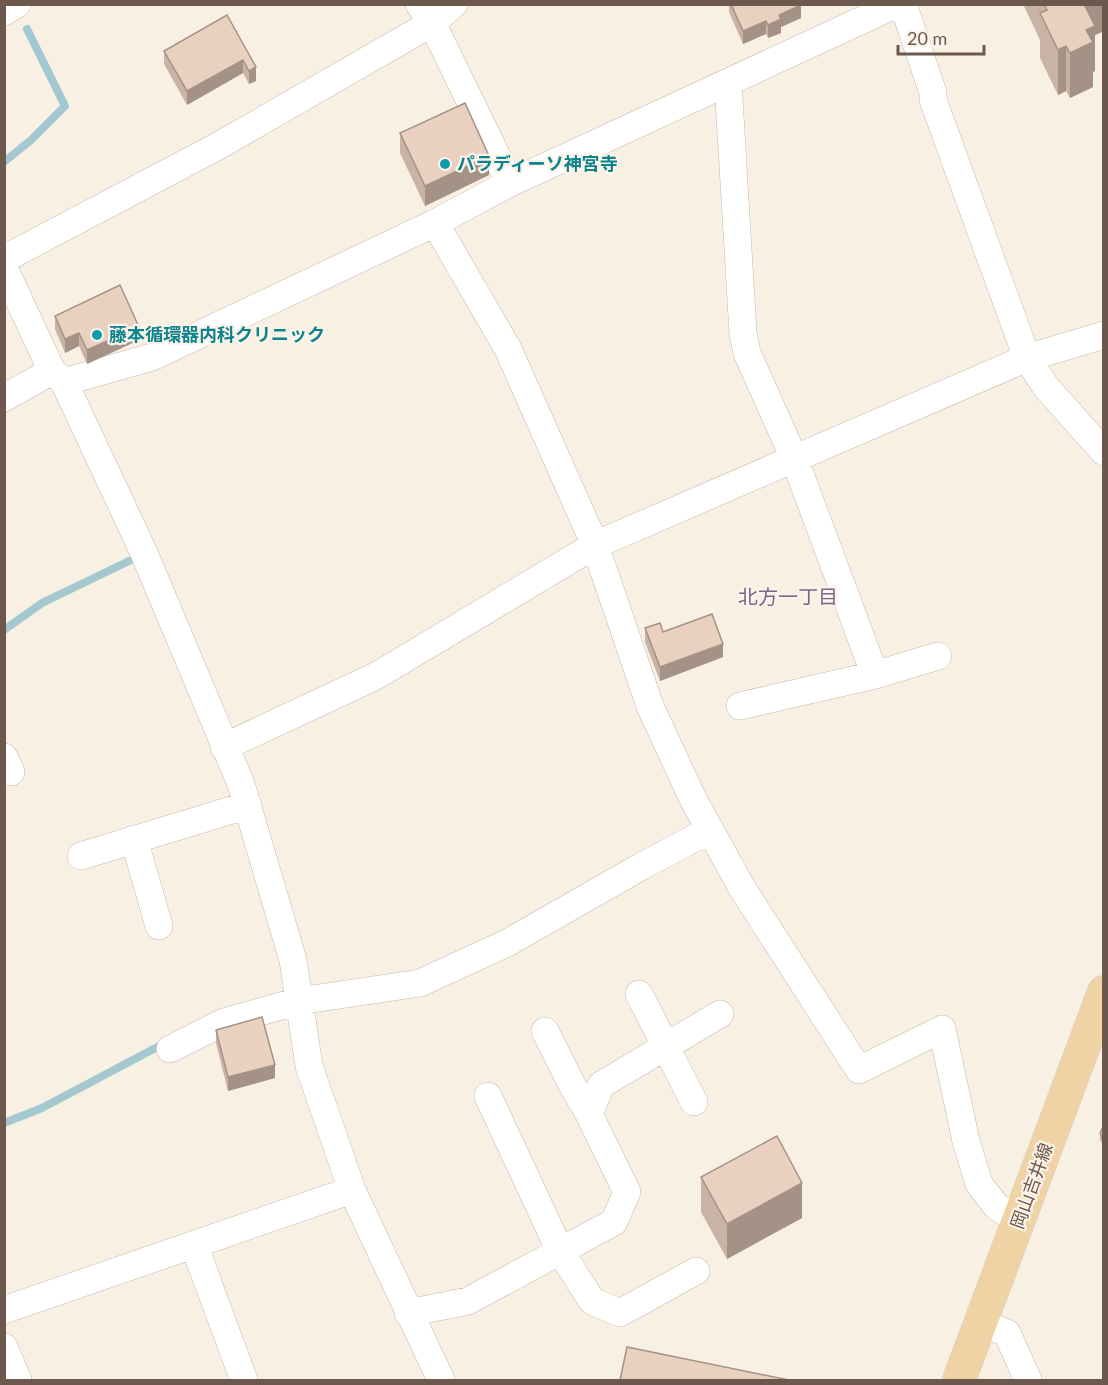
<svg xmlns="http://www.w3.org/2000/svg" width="1108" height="1385" viewBox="0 0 1108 1385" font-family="Lato,'Noto Sans JP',sans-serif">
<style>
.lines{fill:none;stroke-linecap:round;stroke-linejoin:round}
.stream{stroke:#a3c8cf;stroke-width:8}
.street-casing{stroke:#c7b8ac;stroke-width:28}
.primary-casing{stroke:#d6d0cd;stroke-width:34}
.street{stroke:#fff;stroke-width:27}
.primary{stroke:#efd3a4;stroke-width:33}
.wall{fill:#c9b3a4}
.shaded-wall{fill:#a49286}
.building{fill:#ead0bf;stroke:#a49286;stroke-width:1.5}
.culture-dot{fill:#0f9aa8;stroke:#fcf4e9;stroke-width:2}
.labels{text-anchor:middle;stroke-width:4.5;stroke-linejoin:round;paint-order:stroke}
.culture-label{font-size:18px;font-weight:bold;fill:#0d838f;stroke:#fcf4e9;text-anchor:start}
.street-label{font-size:18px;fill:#6d584d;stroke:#fcf4e9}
.neighbourhood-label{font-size:20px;fill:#7d6589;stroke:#fcf4e9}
</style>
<rect width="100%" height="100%" fill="#f8f0e3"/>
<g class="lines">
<path class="stream" d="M4 162 31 140 65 106 27 29
M4 630 42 603 129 561
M4 1123 42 1108 165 1043"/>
<defs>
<path id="street" d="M419 4 432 23 510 183
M903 4 933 93V100L1027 358 1046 387 1104 452
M4 12 17 4
M728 82 743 333 747 353 794 458 875 675
M435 223 508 349 544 430 595 545 650 706 693 799 742 888 859 1070 942 1029 966 1141 979 1184 997 1207 1019 1221
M4 259 220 145 432 23 454 4
M4 268 52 371 64 382 144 553 241 784 293 960 309 1066 352 1190 441 1380
M64 382 152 357 435 223 510 183 897 4
M4 398 52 371
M740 706 875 675 938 656
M224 747 376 676 595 545 1027 358 1104 335
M4 757 11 772
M134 839 159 926
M81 856 248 805
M639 994 694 1102
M545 1031 572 1085 589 1114
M170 1049 224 1022 299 1001 420 983 507 943 642 866 710 830
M488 1096 560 1251 592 1301 620 1313 696 1271
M194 1245 244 1380
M4 1310 352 1190
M408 1313 468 1301 614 1222 627 1192 589 1114 601 1085 720 1014
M981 1323 1007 1333 1028 1380
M4 1347 18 1380"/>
<path id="primary" d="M959 1380 1104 992"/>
</defs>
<use href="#street" class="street-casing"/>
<use href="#primary" class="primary-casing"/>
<use href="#street" class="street"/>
<use href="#primary" class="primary"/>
</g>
<path class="wall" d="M729 4H801V18L781 27V33L768 38 766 34 743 44 729 12Z
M1023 4H1104V31L1095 35V71L1093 72V87L1070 98 1066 91 1058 95 1040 58V40Z
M227 15 256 81 249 84 243 73 187 105 164 64V51Z
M400 133 489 175 425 206 400 153Z
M55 316 139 340 87 364 79 346 65 353 55 329Z
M645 628 663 632 723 657 660 681 645 642Z
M216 1030 275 1078 228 1091 216 1043Z
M1104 1125V1147L1100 1140V1133Z
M701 1177 802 1218 727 1259 701 1212Z"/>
<path class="shaded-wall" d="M1081 4H1104V31L1095 35V71L1093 72V87L1070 98V53Z
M801 5V18L781 27V33L768 38V25L779 15Z
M766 21V34L743 44V31Z
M1066 46V91L1058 95V50Z
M243 60V73L187 105V91Z
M256 67V81L249 84V71Z
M489 156V175L425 206V186Z
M139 327V340L87 364V350Z
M79 333V346L65 353V339Z
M723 644V657L660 681V667Z
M275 1065V1078L228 1091V1077Z
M802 1183V1218L727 1259V1224Z"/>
<path class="building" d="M731 4H801V5L779 15 781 19 768 25 766 21 743 31Z
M1044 4H1084L1095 26 1086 30 1093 42 1070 53 1066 46 1058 50 1040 13 1047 10Z
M227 15 256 67 249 71 243 60 187 91 164 51Z
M465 103 489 156 425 186 400 133Z
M120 285 139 327 87 350 79 333 65 339 55 316Z
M712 614 723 644 660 667 645 628 660 623 663 632Z
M262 1017 275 1065 228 1077 216 1030Z
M1104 1125V1141L1100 1133Z
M777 1136 802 1183 727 1224 701 1177Z
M627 1347 789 1380H620Z"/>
<g class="culture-dot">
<circle cx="445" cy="164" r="6"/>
<circle cx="97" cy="335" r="6"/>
</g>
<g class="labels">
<g class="culture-label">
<text x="457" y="170">パラディーソ神宮寺</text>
<text x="109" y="341">藤本循環器内科クリニック</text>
</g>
<g class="street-label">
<text transform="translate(1032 1186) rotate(-70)" y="6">岡山吉井線</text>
</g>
<g class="neighbourhood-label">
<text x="788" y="604">北方一丁目</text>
</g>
</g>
<rect width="1108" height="1385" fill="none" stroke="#6d584d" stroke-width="12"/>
<path d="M898 45v9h86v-9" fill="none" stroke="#6d584d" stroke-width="3"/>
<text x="907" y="45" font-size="18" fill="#6d584d" stroke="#fcf4e9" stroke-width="4.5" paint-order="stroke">20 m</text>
</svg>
